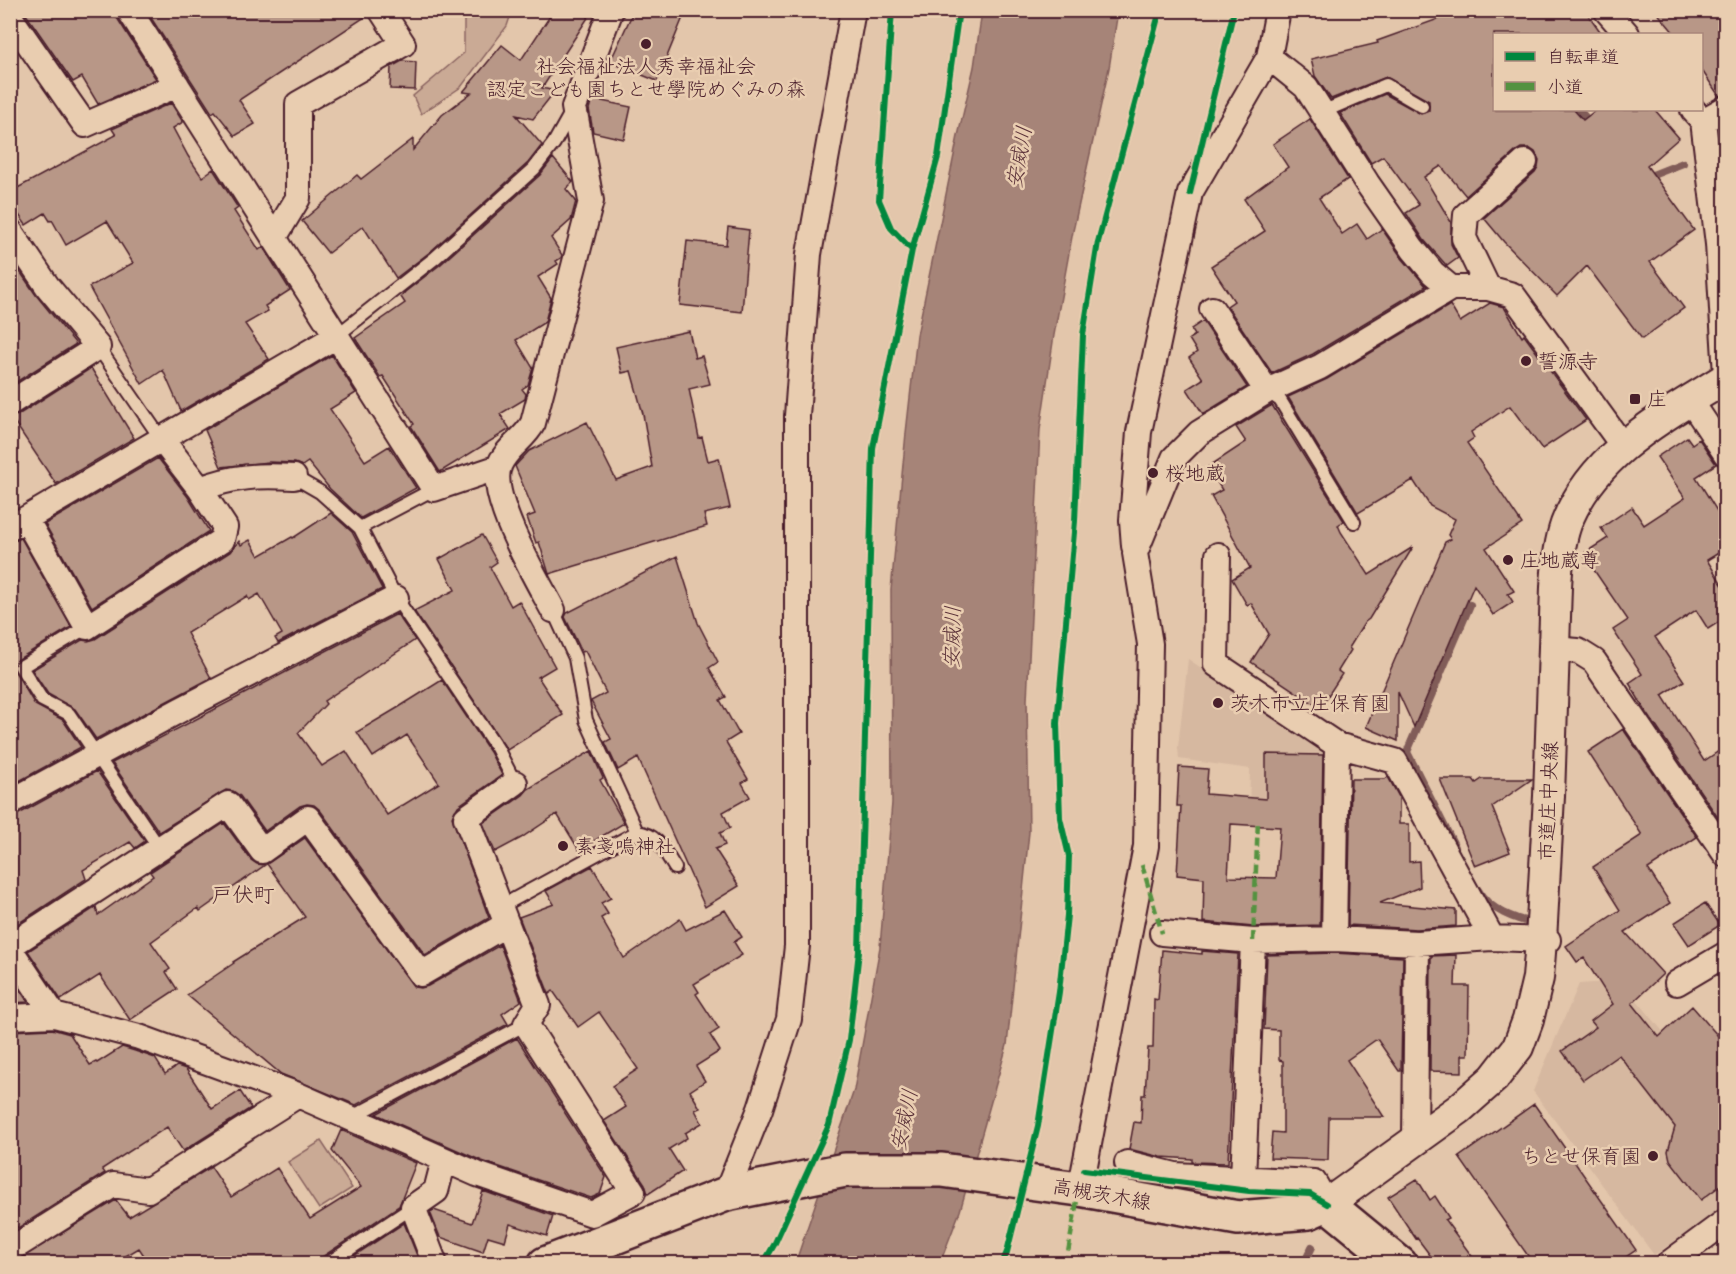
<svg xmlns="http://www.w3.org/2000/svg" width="1736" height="1274" viewBox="0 0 1736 1274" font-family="'Patrick Hand','Klee One',sans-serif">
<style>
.built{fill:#d6b8a0}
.green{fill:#caaa95;stroke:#8a6460;stroke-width:1.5}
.water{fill:#a68478;stroke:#815c59;stroke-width:1.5}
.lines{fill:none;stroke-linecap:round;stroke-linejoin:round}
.stream{stroke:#815c59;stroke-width:8}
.building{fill:#b89787;stroke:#4a1f2b;stroke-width:1.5;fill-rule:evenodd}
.service-casing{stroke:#4a1f2b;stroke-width:16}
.minor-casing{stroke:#4a1f2b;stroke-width:28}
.tertiary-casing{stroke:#4a1f2b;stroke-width:34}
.secondary-casing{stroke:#4a1f2b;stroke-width:38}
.service{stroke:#e9cdb0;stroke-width:12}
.minor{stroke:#e9cdb0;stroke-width:24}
.tertiary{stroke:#e9cdb0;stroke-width:30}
.secondary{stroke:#e9cdb0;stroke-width:33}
.quiet{stroke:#549240;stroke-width:4.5;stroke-dasharray:9 4.5;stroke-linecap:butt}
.cycleway-casing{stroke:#e9cdb0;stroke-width:10}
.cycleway{stroke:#00873e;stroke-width:6}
.poi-dot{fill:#4a1f2b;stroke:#e9cdb0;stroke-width:2}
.labels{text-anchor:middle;stroke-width:5;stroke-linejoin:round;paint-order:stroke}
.poi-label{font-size:20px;fill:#4a1f2b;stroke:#e9cdb0;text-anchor:start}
.street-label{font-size:20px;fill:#4a1f2b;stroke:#e9cdb0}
.water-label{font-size:21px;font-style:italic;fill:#5c333a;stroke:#e9cdb0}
.neighbourhood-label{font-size:21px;fill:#4a1f2b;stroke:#e9cdb0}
</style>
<rect width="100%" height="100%" fill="#e3c6ab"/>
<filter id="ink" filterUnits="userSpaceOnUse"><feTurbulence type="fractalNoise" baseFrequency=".0167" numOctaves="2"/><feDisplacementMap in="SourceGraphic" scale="12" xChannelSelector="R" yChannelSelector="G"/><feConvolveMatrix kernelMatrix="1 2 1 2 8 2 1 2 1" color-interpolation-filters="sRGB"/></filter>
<g filter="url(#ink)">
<path class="built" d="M1188 659 1330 754 1332 823 1249 819 1250 769 1179 759 1178 747Z
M1621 981 1725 1106V1207L1654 1255 1533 1091 1579 984Z"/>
<path class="green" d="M464 11H512L507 26 461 87 421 114 413 96 464 53Z
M321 1141 352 1188 319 1209 288 1162Z"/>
<path class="water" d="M982 11H1118L1109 68 1073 231 1054 335 1040 430 1027 700 1029 832 1007 1045 960 1211 940 1263 795 1264 854 1090 880 947 892 803 891 590 906 433 917 335 958 136 974 67Z"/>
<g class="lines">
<path class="stream" d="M1579 110 1592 125
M1645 178 1683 163
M1455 847 1407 752 1470 605
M1478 890C1488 910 1517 920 1537 924
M1304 1264 1312 1247"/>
</g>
<path class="building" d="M23 10H115L117 18 156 79 98 104 82 77 73 82Z
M146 10H367L368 15 239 100 255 124 235 136 215 111 212 113Z
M554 10H593L542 88 555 91 533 119 516 115 542 145 528 163 430 252 396 278 363 226 328 253 302 221 357 175 361 179 413 139V150L442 115 471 93 463 92 502 45 521 60Z
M634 10H686L657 81 610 62Z
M1438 10H1585L1602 34H1494V110H1574L1583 120 1596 110H1655L1679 138 1647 166 1694 230 1650 262 1684 308 1642 339 1587 266 1557 296 1504 242 1484 218 1535 172 1538 167 1539 160 1535 152 1529 148H1521L1516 151 1466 196 1441 166 1424 177 1451 222V244L1458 258 1447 266 1424 240 1406 213 1419 205 1383 156 1371 163 1340 113 1385 94 1421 114 1429 111V101L1386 77 1331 99 1315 76 1311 59 1378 43 1377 41 1444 17Z
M1655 10H1714L1725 27V94L1719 96 1701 69V34H1675Z
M402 61 416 62 415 90 390 89 391 67Z
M592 99 631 107 624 139 593 132 589 109Z
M171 103 183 122 173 128 188 156 202 177 213 169 238 208 234 211 259 250 263 247 290 290 265 306 268 311 245 324 269 359 181 411 163 370 142 384 89 287 133 263 107 221 66 245 52 220 50 221 45 213 26 225 10 202V192L116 135 112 129Z
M1310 119 1348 179 1319 198 1342 234 1357 224 1367 239 1382 229 1402 258 1426 286 1313 354 1272 373 1227 306 1234 301 1211 266 1265 231 1244 199 1288 167 1273 144Z
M1725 130V184L1719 134Z
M553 158 573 182 566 189 576 201 571 220 551 238 562 255 561 258 556 261 558 264 538 277 551 298 545 322 516 340 533 368 528 385 522 389 526 394 525 399 500 414 510 429 440 472 411 426 414 424 383 376 380 377 355 338 405 303 401 297 405 292 441 264 540 175Z
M728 227 749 230 742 312 680 305 687 241 726 245Z
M10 257 36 295 76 344 10 386Z
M1490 303 1504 307 1522 337 1524 335 1586 420 1542 449 1510 406 1471 432 1474 438 1467 443 1522 524 1486 548 1514 591 1508 594 1513 602 1493 615 1474 585 1414 727 1398 692V741L1366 727 1445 542 1451 539 1448 535 1455 519 1430 506 1413 480 1358 513 1288 397 1327 379 1450 305 1460 322Z
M1203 321 1247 387 1203 414 1187 389 1203 379 1189 358 1197 352 1189 339 1195 335 1191 329Z
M689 331 695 358 702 356 710 384 689 389 699 438 702 437 708 461 719 458 730 508 704 514 707 526 549 574 539 542 536 543 527 517 535 514 515 466 529 451 587 422 616 480 652 467 643 414 631 371 622 373 616 347Z
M332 355 356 393 330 409 365 461 389 446 416 488 361 518 330 489 308 462 302 466 295 463 269 462 221 467 205 430Z
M91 368 134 438 56 484 11 417 18 415Z
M1272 405 1344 521 1338 525 1341 532 1369 575 1413 547 1369 619 1365 622 1349 648 1351 650 1338 671 1342 674 1320 708 1251 662 1269 634 1251 603 1247 605 1232 579 1250 568 1211 496 1222 490 1208 467 1246 442 1236 427Z
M1687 437 1692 444 1699 439 1716 464 1696 477 1725 524V549L1707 560 1725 589V618L1708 629 1696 610 1655 637 1684 681 1662 695 1704 761 1725 747V819L1721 822 1645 710 1629 683 1642 674 1613 630 1628 620 1583 554 1608 538 1601 528 1632 507 1644 525 1685 498 1657 457Z
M158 458 188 497 209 531 92 607 45 524Z
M331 513 352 532 382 589 278 643 275 638 282 634 259 594 249 600 247 596 187 633 211 678 96 739 75 709 48 694 32 670 82 640 88 641 95 639 230 552 239 541 241 545 250 540 259 556 292 537 293 538Z
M482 535 497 562 490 567 511 606 519 601 555 667 538 677 563 715 507 750 414 611 455 590 439 559Z
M21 538 71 627 17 660 13 668 35 705 63 720 81 747 10 786V543Z
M677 556 698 623 718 662 709 668 726 697 720 700 739 734 726 742 748 779 742 783 750 797 723 812 730 828 720 833 725 845 715 849 739 886 705 907 638 758 618 770 605 742 611 739 591 701 606 693 585 651 582 652 565 617 567 613Z
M397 614 415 640 324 701 326 704 298 733 322 766 346 751 387 815 439 783 407 735 373 757 357 732 399 707 442 680 490 752 502 775 458 806 452 817 489 918 425 955 320 810 314 805 307 804 300 806 265 831 240 796 233 791 226 790 159 832 112 763Z
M1623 729 1697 837 1648 869 1670 903 1625 932 1663 974 1632 1003 1659 1037 1692 1006 1725 1044V1182L1701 1200 1670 1160 1668 1151 1675 1127 1619 1055 1583 1080 1562 1051 1596 1027 1591 1021 1613 1004 1584 958 1577 962 1566 946 1620 910 1593 867 1642 835 1588 752Z
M591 751 603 778 600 780 624 823 579 850 557 814 521 838 495 852 483 823 523 795 528 789Z
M1266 754 1323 755 1320 925 1253 927 1203 922 1204 878 1177 875 1181 806H1177L1179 767 1208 769 1206 794 1266 799ZM1231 824 1280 827 1276 878 1228 877Z
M97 771 145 841 135 848 130 842 83 870 86 879 10 929V816L17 815Z
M1388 777 1399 797V824H1409V862L1419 861 1420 887 1380 903 1456 910V926L1417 929 1348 925 1351 779H1385Z
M1440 779H1473L1476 783 1482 779H1532L1492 807 1510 852 1475 866Z
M224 823 251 860 257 864 265 865 200 911 198 908 151 942 170 969 166 972 177 989 130 1020 100 975 61 1000 28 951 96 907 98 915 153 876 150 872Z
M305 838 414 987 421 988 428 986 500 945 521 1001 502 1014 508 1024 356 1105 281 1074 187 995 234 963 233 962 305 917 267 864Z
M592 866 611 898 601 903 608 914 601 918 624 958 680 919 686 930 725 910 742 937 734 942 742 955 694 984 699 992 696 994 719 1029 710 1035 720 1051 696 1066 705 1081 690 1091 700 1108 695 1110 702 1123 685 1133 687 1138 669 1149 683 1171 648 1194 645 1184 604 1121 626 1107 612 1086 638 1069 599 1012 578 1027 553 991 549 994 519 917 554 904 546 891Z
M1705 903 1720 925 1689 945 1674 923Z
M1162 950 1202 954V951L1238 954 1228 1163 1192 1162V1159L1161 1157 1129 1149 1134 1122 1141 1123 1142 1095H1145L1148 1048H1153L1154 999 1158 1000Z
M1334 953 1403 957 1401 1071H1399L1377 1039 1347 1060 1384 1117H1329L1328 1160 1270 1158 1272 1132 1283 1133V1061L1279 1060V1030L1264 1029 1267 955Z
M1456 955 1455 986H1469L1468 1055H1462V1072L1430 1071 1431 956Z
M10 975 28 1002 10 1003Z
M52 1029 70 1034 90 1065 96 1062 97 1063 122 1047 135 1051 155 1058 165 1074 177 1066 186 1069 212 1109 240 1091 251 1108 183 1151 167 1127 102 1169 105 1173 18 1228 10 1218V1031Z
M517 1038 606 1177 600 1194 591 1198 482 1161 376 1114Z
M1534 1104 1636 1250 1617 1263H1533L1459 1157Z
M341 1130 416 1163 399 1206 322 1257 319 1263H149L139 1248 114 1263H84L80 1258 72 1263H13L116 1200 129 1217 211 1167 231 1197 277 1168 310 1219 361 1187 332 1151Z
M1417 1179 1430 1200 1435 1196 1449 1218 1445 1220 1477 1263H1436L1417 1238 1416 1239 1388 1197Z
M483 1191 553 1216 547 1236 510 1224 505 1241 488 1236 483 1252 440 1237 430 1212 434 1210 472 1223Z
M404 1223 420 1263H343Z"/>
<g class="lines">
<defs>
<path id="service" d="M1322 112 1386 85 1422 106
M335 337 435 258 534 169 554 143 572 111
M98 347 162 440
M1267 391 1280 400 1354 522
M294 477 320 492 360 528
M434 489 360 528 396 598 497 748 515 783
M87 627 21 667 42 700 69 714 160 849
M637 832C659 835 664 851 675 868
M500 907 637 832 586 720 575 658 553 610
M350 1118 526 1024
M327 1264 413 1207"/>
<path id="minor" d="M129 10 434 489 499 467
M1278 10 1269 57 1306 87 1367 183 1413 249 1433 273 1451 288
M1606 10 1627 34
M10 17 85 125 177 85
M1693 110 1703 121 1718 244 1726 375
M1703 121 1726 108
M10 231 48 287 98 347 10 403
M274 238 298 198V104L403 44 381 10
M1488 288 1464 238 1466 215 1525 162
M1212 309 1267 391
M1690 400 1726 454
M162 440 200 489C233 476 259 475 294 477
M26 519 87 627 222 540 225 527 200 489
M10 528 335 337
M1134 546 1132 520 1139 432 1190 193 1269 57
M1218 555 1216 664 1337 745
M553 610C537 580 488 497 499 466 506 448 525 439 533 423L591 201 574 107 611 10
M1553 649 1578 651 1594 661 1726 855
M10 802 180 710 396 598
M1162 933 1253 941 1334 939 1417 943 1492 938 1548 940
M1334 939 1337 745 1395 761 1492 938
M10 946 228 804 262 851 308 818 421 974 507 924
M10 949 54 1015
M1677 983 1726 954
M10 1017 54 1015 139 1037 298 1095 477 1174 592 1214 633 1192 526 1024 538 1005 466 818 515 783
M1415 1141 1417 943
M1127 1163 1175 1175 1314 1182 1327 1204
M1243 1179 1253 941
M1079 1189 1084 1170 1146 846 1150 644 1135 553 1174 458 1199 433 1267 391 1320 367 1451 288H1488L1513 295 1623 446
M726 1194 760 1109 789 1019 797 946V416L809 254 853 10
M10 1250 113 1185 148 1190 298 1095
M435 1264 413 1207 436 1191 444 1160
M1668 1264 1726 1221"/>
<path id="tertiary" d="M1327 1204 1459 1109 1494 1078 1518 1047 1528 1020 1538 978 1541 940 1549 796 1556 587C1557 566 1559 544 1566 524 1593 453 1665 416 1726 378"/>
<path id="secondary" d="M545 1264 726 1194 845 1170H942L1079 1189 1238 1218 1309 1212 1327 1204 1400 1264"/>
</defs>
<use href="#service" class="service-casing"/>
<use href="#minor" class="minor-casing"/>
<use href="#tertiary" class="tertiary-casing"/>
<use href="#secondary" class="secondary-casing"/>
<use href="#service" class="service"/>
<use href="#minor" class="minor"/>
<use href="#tertiary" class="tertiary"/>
<use href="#secondary" class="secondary"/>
<path class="quiet" d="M1142 865 1162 933
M1253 941 1258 820
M1066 1264 1079 1189"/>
<defs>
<path id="cycleway" d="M892 10 879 200 891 228 912 250
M1190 193 1234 10
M1084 1170 1249 1191 1310 1194 1327 1204
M763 1264 774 1245 829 1125 849 1040 859 951 873 448 912 250 938 157 959 10
M1002 1264 1007 1252 1038 1126 1059 992 1067 915 1069 856 1060 818 1057 723 1075 521 1083 335 1098 242 1160 10"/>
</defs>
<use href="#cycleway" class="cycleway-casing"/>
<use href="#cycleway" class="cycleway"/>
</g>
</g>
<g class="poi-dot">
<circle cx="646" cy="44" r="6"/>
<circle cx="1526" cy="361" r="6"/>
<rect x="1629" y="393" width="12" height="12" rx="3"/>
<circle cx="1153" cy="473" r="6"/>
<circle cx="1508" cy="560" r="6"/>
<circle cx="1218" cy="703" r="6"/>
<circle cx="563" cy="846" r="6"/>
<circle cx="1653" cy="1156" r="6"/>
</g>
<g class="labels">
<g class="poi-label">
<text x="646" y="73" text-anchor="middle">社会福祉法人秀幸福祉会<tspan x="646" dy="23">認定こども園ちとせ學院めぐみの森</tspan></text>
<text x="1538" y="368">誓源寺</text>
<text x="1647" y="406">庄</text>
<text x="1165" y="480">桜地蔵</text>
<text x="1520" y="567">庄地蔵尊</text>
<text x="1230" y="710">茨木市立庄保育園</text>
<text x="575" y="853">素戔嗚神社</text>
<text x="1641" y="1163" text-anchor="end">ちとせ保育園</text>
</g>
<g class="street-label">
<text transform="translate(1548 801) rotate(-88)" y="7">市道庄中央線</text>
<text transform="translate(1102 1194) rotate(10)" y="7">高槻茨木線</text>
</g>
<g class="water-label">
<text transform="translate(1019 157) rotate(-80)" y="7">安威川</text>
<text transform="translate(952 637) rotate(-88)" y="7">安威川</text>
<text transform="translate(904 1120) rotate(-78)" y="7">安威川</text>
</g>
<g class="neighbourhood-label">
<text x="243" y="902">戸伏町</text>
</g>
</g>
<rect width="1736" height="1274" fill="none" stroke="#e9cdb0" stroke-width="36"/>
<rect x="18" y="18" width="1700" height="1238" fill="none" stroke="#4a1f2b" stroke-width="2" filter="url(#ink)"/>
<rect x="1493" y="33" width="210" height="78" fill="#e9cdb0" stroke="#a9877b" stroke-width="1.5"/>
<rect x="1505" y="52" width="30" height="9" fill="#00873e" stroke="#a9877b" stroke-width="1.5"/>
<text x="1547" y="63" font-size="18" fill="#4a1f2b">自転車道</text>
<rect x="1505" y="82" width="30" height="9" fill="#549240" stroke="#a9877b" stroke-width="1.5"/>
<text x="1547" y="93" font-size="18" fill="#4a1f2b">小道</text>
</svg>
